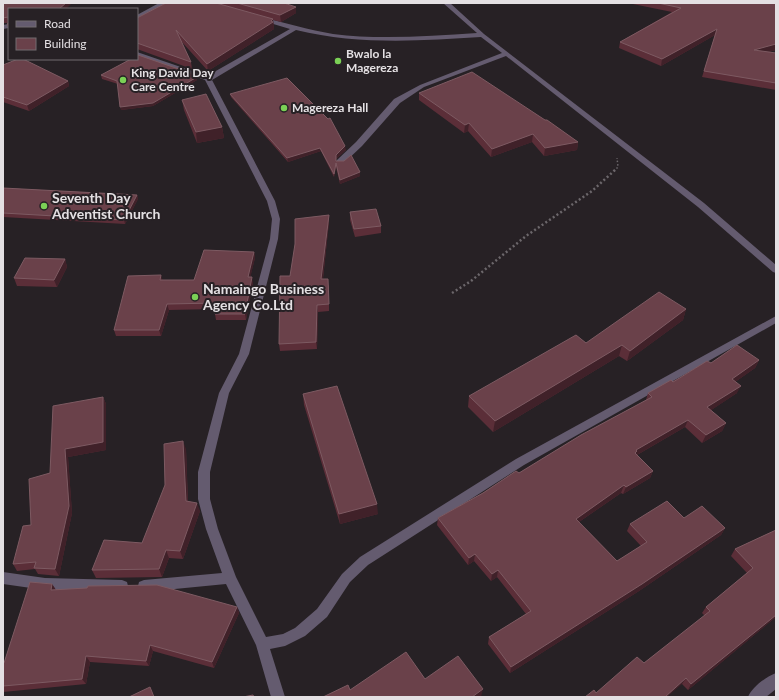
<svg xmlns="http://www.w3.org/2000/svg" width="779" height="700" viewBox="0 0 779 700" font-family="Lato,sans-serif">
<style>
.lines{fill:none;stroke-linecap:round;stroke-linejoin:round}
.path-far1{stroke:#6c676b;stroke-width:1.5;stroke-dasharray:1.5 2;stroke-linecap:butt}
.path{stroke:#6c676b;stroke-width:2.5;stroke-dasharray:2 2.5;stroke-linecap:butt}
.minor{fill:#645b6f;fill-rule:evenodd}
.wall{fill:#5b2e38}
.shaded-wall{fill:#402129}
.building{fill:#6a414a;stroke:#7d5a62}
.poi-dot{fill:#7bd156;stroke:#272125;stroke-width:1.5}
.labels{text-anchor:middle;stroke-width:4;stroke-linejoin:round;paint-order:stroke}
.far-poi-label{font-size:12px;font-weight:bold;fill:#e4e0e3;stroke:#272125;text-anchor:start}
.poi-label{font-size:14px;font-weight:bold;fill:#e4e0e3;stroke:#272125;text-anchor:start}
</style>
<rect width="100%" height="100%" fill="#272125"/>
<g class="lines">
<path class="path-far1" d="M614 171 618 167 617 158"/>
<path class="path" d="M452 293 471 281 526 236 592 191 615 170"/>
<path class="minor" d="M159 3H166L137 20V15Z
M443 3H450L484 34 704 203 776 265V273L773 272 698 207 506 56 424 87 400 103 362 146 343 164H337V160L356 142 394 99 420 85 502 53 481 37C419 41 357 45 296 30L212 80 275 201 280 219 278 239 249 354 229 393 210 472V499L218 529 236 577 266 637 283 634 295 628 317 609 342 574 360 557 516 459 776 316V323L524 465 368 565 350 582 327 617 305 636 285 646 270 649 285 697H271L256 645 226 584 144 592 139 590 138 586 139 582 144 580 222 573 206 529 198 499V472L219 393 239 354 270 239 272 219 267 201 205 80 137 56V52L207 76 290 29 260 20V18L262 17C286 23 309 30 333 34 380 40 429 36 477 33Z
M9 24V28L3 29V25Z
M3 572 45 578 122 580 127 582 128 586 127 590 122 592 45 590 3 584Z
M776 673V689L766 697H748C752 687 766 677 776 673Z"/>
</g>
<path class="wall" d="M3 3 9 9V30L7 24 8 23H4L3 21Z
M166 3H284L296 13 281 22 273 20 274 29 208 71 181 41 191 62 192 69 137 49V18Z
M628 3H776V50L768 52 776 53V90L702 77 715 35 661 66 619 48 620 42 672 12Z
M3 65 68 81 69 86 29 111 3 102Z
M101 75 197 80 153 106 121 110 118 84 102 79Z
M419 93 545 120 578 142 577 150 544 156 532 142 491 157 468 131 464 133 419 100Z
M230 94 346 150 336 159V161L360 176 340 184 336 167 334 177 321 151 288 162 231 97Z
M182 100 222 127 224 138 197 143 184 110Z
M3 188 137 195 138 199 125 224 3 217Z
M350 212 381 226V233L355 237 350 220Z
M329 215V222L323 279 329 286V311L318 312 317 349 280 351 279 344 290 276Z
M254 252 255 258 250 277 253 283 246 320H216L215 314 216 309 169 310 161 336H116L114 330 162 280H194Z
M65 259 67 267 57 287 17 286 14 278Z
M686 309 683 320 627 361 619 356 493 432 468 407 469 396 586 343Z
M759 360 755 368 735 382 737 393 711 410 726 423 722 431 702 443 685 427 637 455 653 471 650 478 623 494 621 493 579 522 617 561 641 546 627 531 630 524 684 518 725 528 721 535 639 591 510 673 488 644 489 637 526 614 497 577 491 581 474 561 468 565 437 525 438 518 519 473 646 400 648 393 711 363Z
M303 394 378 514 340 524 304 405Z
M103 397 106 404V450L68 457 72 513 59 576 38 574 35 569 17 571 13 564 31 525 50 473Z
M186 449 188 501 200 511 183 559 169 558 162 577 96 578 92 570 142 543Z
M776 530V617L688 690 682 684 596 693 644 663 705 616 702 613 706 607 747 573 731 556 735 549Z
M52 584 56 590 237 607 239 613 214 668 153 651 149 666 90 662 86 684 3 692V663H4Z"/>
<path class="shaded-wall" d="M66 3H72L66 9H59Z
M296 7V13L281 22 280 15Z
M273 19 274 29 208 71 207 64Z
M717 29 715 35 661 66 662 59Z
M776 44V50L752 56 754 50Z
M197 77V80L153 106 121 110 120 107Z
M68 81 69 86 29 111 27 105Z
M469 123 468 131 464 133 465 125Z
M222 127 224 138 197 143 196 132Z
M533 134 532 142 491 157 492 149Z
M578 142 577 150 544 156 545 148Z
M345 146 346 150 336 159V155Z
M320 148 321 151 288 162 287 158Z
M360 172V176L340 184V180Z
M137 195 138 199 125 224 124 220Z
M329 215V222L322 286 321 279Z
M254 252 255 258 249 283 248 277Z
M65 259 67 267 57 287 54 280Z
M161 275 163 281 160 280Z
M252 277 253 283 246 320 245 314Z
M167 304 169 310 161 336 159 330Z
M317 305 318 312 317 349 316 342Z
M686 309 683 320 627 361 630 351Z
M622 345 619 356 493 432 495 421Z
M759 360 755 368 728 387 732 379Z
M741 386 737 393 704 415 707 407Z
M103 397 106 404V450L68 457 72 513 59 576 55 569 65 449Z
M688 420 685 427 635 456 634 459 636 450Z
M726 423 722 431 702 443 706 435Z
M183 441 186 449 188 509 186 501Z
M653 471 650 478 623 494 626 487Z
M624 485 621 493 573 526 576 519Z
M197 503 200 511 183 559 180 551Z
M377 504 378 514 340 524 339 514Z
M725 528 721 535 639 591 510 673 511 667Z
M166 550 169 558 162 577 159 569Z
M475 554 474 561 468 565 469 558Z
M498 570 497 577 491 581 492 574Z
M52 584 56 590H51Z
M237 607 239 613 214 668 212 662Z
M776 615V617L688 690 691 684Z
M150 645 153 651 149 666 146 661Z
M86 656 90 662 86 684 82 679Z
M686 678 682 684 667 697H665Z
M483 689 481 697H472Z"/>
<path class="building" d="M3 3H66L59 9H9V27L7 24 9 23 8 17 3 18Z
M166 3H216L273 19 271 21 273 22 207 64 176 30 191 62 137 43V18Z
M237 3H284L296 7 280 15Z
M658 3H776V44L754 50 776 53V83L704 71 717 29 662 59 620 42 681 8Z
M137 55H138L196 75 197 77 153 103 120 107 117 81 101 75 131 59H137Z
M18 59H23L68 81 27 105 3 97V65Z
M472 72 545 120H547L578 142 545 148 533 134 492 149 469 123 465 125 419 93Z
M287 78 328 119 330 118 345 146 336 155V161H344L351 155 360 172 340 180 336 163 334 174 320 148 287 158 230 94Z
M206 94 222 127 196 132 182 100Z
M3 188 137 195 124 220 3 213Z
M376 209 381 226 354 229 350 212Z
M329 215 321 279H328L329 304 317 305 316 342 279 344 280 276H290L295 244V219Z
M204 250 254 252 248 277H252L245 314H215L217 303 167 304 159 330H114L128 276 161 275 160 280H194Z
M25 258 65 259 54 280 14 278Z
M659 292 686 309 630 351 622 345 495 421 469 396 576 335 586 343Z
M737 345 759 360 732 379 741 386 707 407 726 423 706 435 688 420 636 450 637 451 635 453 653 471 626 487 624 485 576 519 617 561 647 542 630 524 667 501 684 518 702 506 725 528 642 584 511 667 489 637 531 611 498 570 492 574 475 554 469 558 438 518 483 493 516 471 519 473 581 435 652 397 648 393 671 380 673 382 707 361 711 363Z
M337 386 377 504 339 514 303 394Z
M103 397V442L65 449 69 506 55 569 34 568 36 562 13 564 23 526 31 525 29 479 50 473 53 406Z
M183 441 186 501 197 503 180 551 166 550 159 569 92 570 104 540 142 543 165 485 164 444Z
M776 530V615L691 684 686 678 665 697H585L594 690 596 693 637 657 644 663 710 611 706 607 753 568 735 549Z
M30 582 52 584 51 590 87 588 88 586 157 585 237 607 212 662 150 645 146 661 86 656 82 679 3 686V663H4Z
M406 652 425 679 458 656 483 689 472 697H323L348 685 350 690Z
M150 687 154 697H129Z
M253 695 254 697H243Z"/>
<g class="poi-dot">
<circle cx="338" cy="61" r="4"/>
<circle cx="123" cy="80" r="4"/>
<circle cx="284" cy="108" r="4"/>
<circle cx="44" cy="206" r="4"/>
<circle cx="195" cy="297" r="4"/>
</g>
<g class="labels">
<g class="far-poi-label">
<text x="346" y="58">Bwalo la<tspan x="346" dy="14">Magereza</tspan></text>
<text x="131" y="77">King David Day<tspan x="131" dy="14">Care Centre</tspan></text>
<text x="292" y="112">Magereza Hall</text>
</g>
<g class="poi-label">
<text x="52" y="203">Seventh Day<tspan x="52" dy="16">Adventist Church</tspan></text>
<text x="203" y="294">Namaingo Business<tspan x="203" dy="16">Agency Co.Ltd</tspan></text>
</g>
</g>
<rect width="779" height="700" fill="none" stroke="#e4e0e3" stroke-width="8"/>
<rect x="8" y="8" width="130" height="52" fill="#272125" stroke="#736d71"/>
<rect x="16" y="21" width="20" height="6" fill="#645b6f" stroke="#736d71"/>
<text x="44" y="28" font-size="12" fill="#e4e0e3">Road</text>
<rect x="16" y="38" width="20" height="12" fill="#6a414a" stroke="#736d71"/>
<text x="44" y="48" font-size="12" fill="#e4e0e3">Building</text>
</svg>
